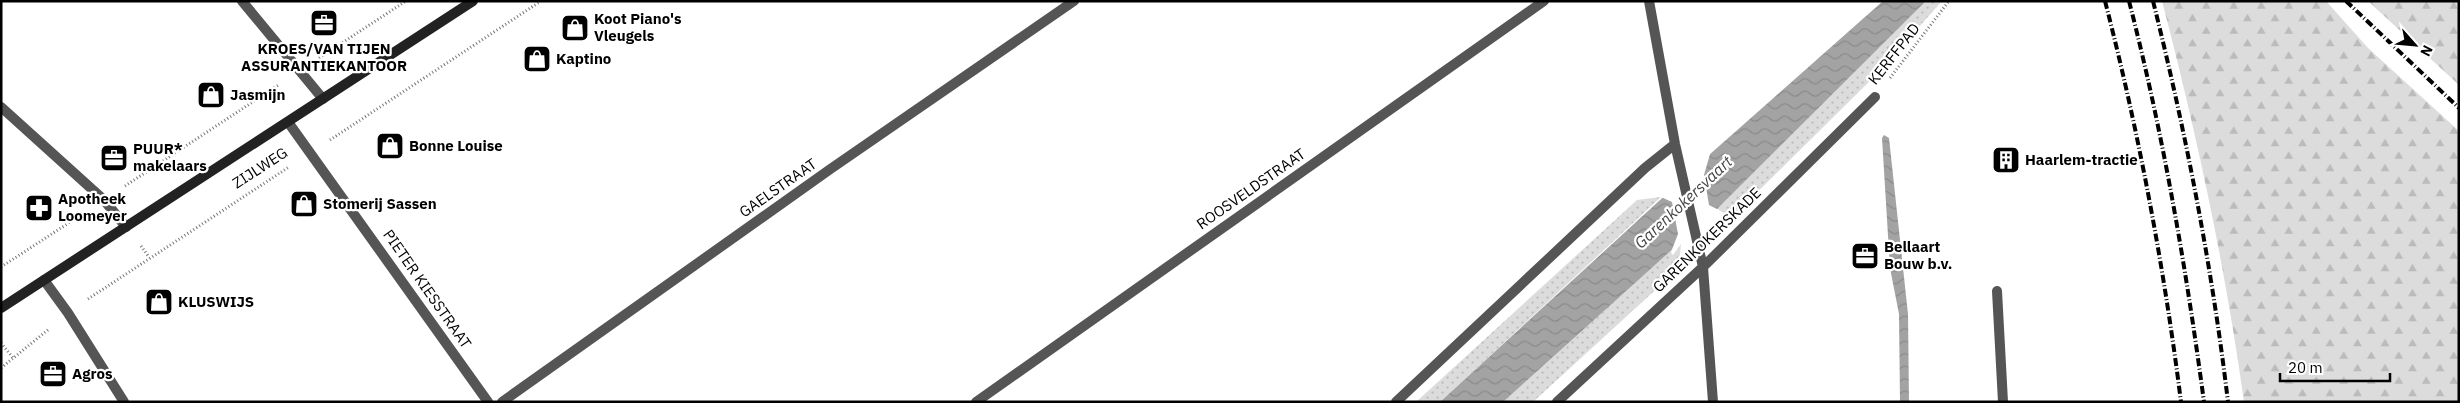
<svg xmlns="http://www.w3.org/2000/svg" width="2460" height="403" viewBox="0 0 2460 403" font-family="'IBM Plex Sans',sans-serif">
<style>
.grass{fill:url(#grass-dots)}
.forest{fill:url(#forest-firs)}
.water{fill:url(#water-waves)}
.pier{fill:#fff}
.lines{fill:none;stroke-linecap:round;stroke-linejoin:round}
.path{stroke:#777;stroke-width:3;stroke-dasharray:1 2.5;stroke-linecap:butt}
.service{stroke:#555;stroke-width:10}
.minor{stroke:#555;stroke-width:10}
.secondary{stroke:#222;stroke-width:10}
.rail{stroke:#000;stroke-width:4;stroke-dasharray:8 2.5 1 2.5;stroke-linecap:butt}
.labels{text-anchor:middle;stroke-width:4.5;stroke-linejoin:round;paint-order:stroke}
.poi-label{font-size:15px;font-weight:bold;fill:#000;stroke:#fff;text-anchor:start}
.street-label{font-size:15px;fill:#000;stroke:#fff}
.water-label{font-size:16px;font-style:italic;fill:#444;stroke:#fff}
</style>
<defs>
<pattern id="grass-dots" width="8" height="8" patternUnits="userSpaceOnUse" patternTransform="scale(1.25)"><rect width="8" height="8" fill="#dcdcdc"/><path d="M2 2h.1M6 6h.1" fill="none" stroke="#bbb" stroke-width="1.8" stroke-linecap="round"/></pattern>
<pattern id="forest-firs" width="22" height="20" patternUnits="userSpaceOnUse" patternTransform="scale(1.25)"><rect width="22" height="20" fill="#dcdcdc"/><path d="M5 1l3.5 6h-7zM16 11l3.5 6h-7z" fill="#bbb"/></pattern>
<pattern id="water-waves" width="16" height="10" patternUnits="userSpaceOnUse" patternTransform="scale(1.25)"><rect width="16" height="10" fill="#a3a3a3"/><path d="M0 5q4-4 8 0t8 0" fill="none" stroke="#8b8b8b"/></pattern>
</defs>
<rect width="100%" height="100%" fill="#fff"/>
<path class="grass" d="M1926 1H1942L1879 72 1732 217 1717 209Z
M1661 197 1440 402H1416L1637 200Z
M1681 244 1679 264 1675 272 1533 402H1503L1670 249 1673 247 1671 253 1673 255Z"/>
<path class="forest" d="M2162 1H2326L2368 48 2459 131V402H2244C2225 265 2197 135 2162 1Z
M2368 1H2459V85Z"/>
<path class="water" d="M1883 1H1926L1717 209 1503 402H1440L1709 155Z
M1884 135 1889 138 1908 314 1909 402H1900L1899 314 1890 268 1882 138Z"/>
<path class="pier" d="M1707 154H1710L1704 175 1709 205 1719 210 1671 252 1678 234 1672 202 1661 197Z"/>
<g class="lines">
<path class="path" d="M319 58 406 1
M1890 78 1949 1
M330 140 541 1
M125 186 280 84
M141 246 149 257
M1 267 84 213
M88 299 289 167
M1 343 14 359
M1 368 49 329"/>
<path class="service" d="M1997 291 2003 402"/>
<path class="minor" d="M242 1 323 99
M1649 1 1675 144 1703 267 1713 402
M1 107 104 200 126 227
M288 122 488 402
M44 280 68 313 124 402
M502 402 829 170 1074 1
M976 402 1544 1
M1396 402 1645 168 1675 144
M1557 402 1703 267 1875 97"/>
<path class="secondary" d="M1 308 473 1"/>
<path class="rail" d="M2105 1C2139 133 2164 267 2181 402
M2129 1C2163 133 2186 267 2204 402
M2153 1C2186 133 2212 267 2228 402
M2346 1 2459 108"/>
</g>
<defs>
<symbol id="office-square" viewBox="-11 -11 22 22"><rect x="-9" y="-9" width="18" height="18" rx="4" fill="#000" stroke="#fff"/><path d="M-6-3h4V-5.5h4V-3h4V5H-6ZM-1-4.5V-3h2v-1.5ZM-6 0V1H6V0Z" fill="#fff"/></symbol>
<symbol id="shop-square" viewBox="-11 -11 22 22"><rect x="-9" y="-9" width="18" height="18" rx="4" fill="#000" stroke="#fff"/><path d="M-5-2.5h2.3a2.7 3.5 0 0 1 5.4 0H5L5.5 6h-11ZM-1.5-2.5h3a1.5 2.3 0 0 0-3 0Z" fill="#fff"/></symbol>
<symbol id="building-square" viewBox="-11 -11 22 22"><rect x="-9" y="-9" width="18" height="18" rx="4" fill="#000" stroke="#fff"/><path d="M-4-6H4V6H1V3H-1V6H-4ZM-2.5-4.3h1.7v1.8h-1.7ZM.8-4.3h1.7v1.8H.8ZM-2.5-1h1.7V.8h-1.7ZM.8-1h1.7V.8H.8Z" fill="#fff"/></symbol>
<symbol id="pharmacy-square" viewBox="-11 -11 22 22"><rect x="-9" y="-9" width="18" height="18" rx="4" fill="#000" stroke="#fff"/><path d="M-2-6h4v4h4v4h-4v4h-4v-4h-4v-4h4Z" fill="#fff"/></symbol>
</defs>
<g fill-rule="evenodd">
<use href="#office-square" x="308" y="7" width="32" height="32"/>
<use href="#shop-square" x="559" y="12" width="32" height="32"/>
<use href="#shop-square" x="521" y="43" width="32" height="32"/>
<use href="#shop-square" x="195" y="79" width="32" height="32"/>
<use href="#shop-square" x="374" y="130" width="32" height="32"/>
<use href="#office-square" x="98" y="142" width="32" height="32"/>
<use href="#building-square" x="1990" y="144" width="32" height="32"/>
<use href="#shop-square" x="288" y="188" width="32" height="32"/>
<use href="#pharmacy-square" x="23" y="192" width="32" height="32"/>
<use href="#office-square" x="1849" y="240" width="32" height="32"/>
<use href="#shop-square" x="143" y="286" width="32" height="32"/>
<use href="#office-square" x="37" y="358" width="32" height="32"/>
</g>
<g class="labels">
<g class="poi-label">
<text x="594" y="24">Koot Piano's<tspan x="594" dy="17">Vleugels</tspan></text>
<text x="324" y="54" text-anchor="middle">KROES/VAN TIJEN<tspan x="324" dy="17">ASSURANTIEKANTOOR</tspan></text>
<text x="556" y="64">Kaptino</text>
<text x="230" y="100">Jasmijn</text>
<text x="409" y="151">Bonne Louise</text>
<text x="133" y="154">PUUR*<tspan x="133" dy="17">makelaars</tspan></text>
<text x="2025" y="165">Haarlem-tractie</text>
<text x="58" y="204">Apotheek<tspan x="58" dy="17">Loomeyer</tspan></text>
<text x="323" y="209">Stomerij Sassen</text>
<text x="1884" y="252">Bellaart<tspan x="1884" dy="17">Bouw b.v.</tspan></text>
<text x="178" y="307">KLUSWIJS</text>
<text x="72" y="379">Agros</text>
</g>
<g class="street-label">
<text transform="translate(1894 54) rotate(-52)" y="5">KERFFPAD</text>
<text transform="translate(260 168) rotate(-33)" y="5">ZIJLWEG</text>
<text transform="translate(778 188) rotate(-35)" y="5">GAELSTRAAT</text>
<text transform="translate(1251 189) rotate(-35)" y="5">ROOSVELDSTRAAT</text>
<text transform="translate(1707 240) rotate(-44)" y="5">GARENKOKERSKADE</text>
<text transform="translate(427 289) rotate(55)" y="5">PIETER KIESSTRAAT</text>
</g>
<g class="water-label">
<text transform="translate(1683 202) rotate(-43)" y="6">Garenkokersvaart</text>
</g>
</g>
<rect width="2460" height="403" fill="none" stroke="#000000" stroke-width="5"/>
<g transform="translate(2415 45) rotate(117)" stroke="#ffffff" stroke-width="4" paint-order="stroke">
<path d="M0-4L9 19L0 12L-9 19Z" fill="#000000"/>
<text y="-8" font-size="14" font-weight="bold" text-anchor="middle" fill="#000000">N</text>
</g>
<path d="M2280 373v8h110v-8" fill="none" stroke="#000000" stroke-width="2.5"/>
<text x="2288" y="373" font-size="15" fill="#000000" stroke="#ffffff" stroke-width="4" paint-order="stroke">20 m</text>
</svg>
